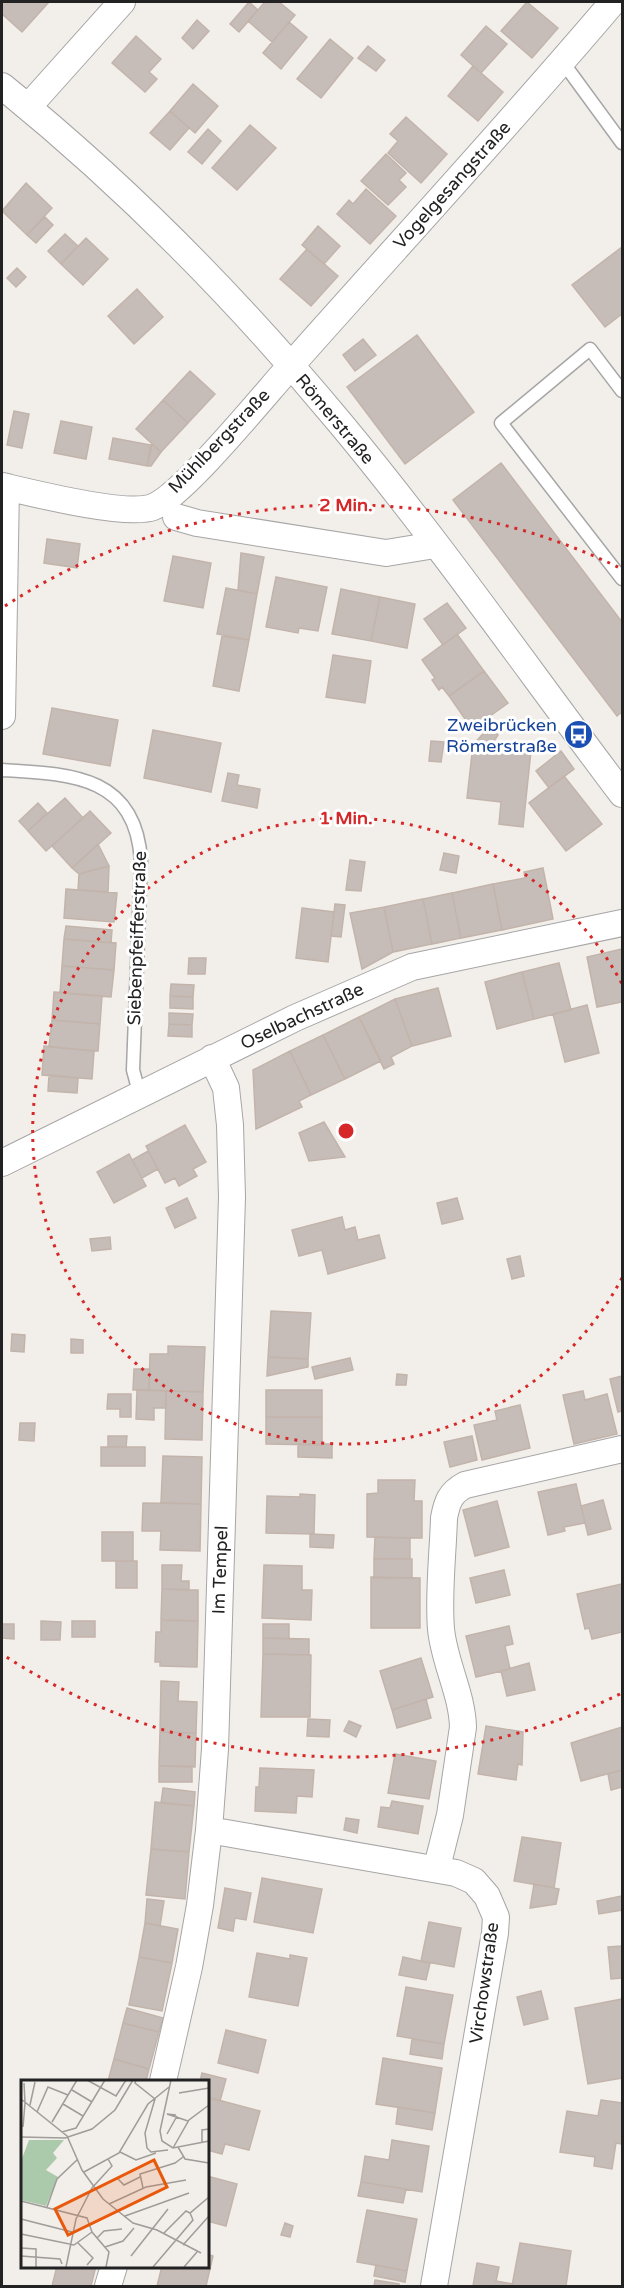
<svg xmlns="http://www.w3.org/2000/svg" width="624" height="2288" viewBox="0 0 624 2288" font-family="'Varela Round',sans-serif">
<style>
.building{fill:#c6bdb8;stroke:#c3b4ab;stroke-width:1.5}
.lines{fill:none;stroke-linecap:round;stroke-linejoin:round}
.service-casing{stroke:#a6a6a6;stroke-width:15}
.minor-casing{stroke:#a6a6a6;stroke-width:28}
.service{stroke:#fff;stroke-width:12}
.minor{stroke:#fff;stroke-width:26}
.ring{fill:none;stroke:#d62828;stroke-width:3;stroke-dasharray:3 6}
.labels{text-anchor:middle;stroke-width:6;stroke-linejoin:round;paint-order:stroke}
.street-label{font-size:18px;fill:#222;stroke:#fff}
.transit-label{font-size:18px;fill:#164399;stroke:#fff;text-anchor:end}
.inset-road{fill:none;stroke:#9f9c99;stroke-width:1.5}
.view{fill:#e8590c;fill-opacity:0.15;stroke:#e8590c;stroke-width:3}
.inset-edge{fill:none;stroke:#222;stroke-width:3}
.centre{fill:#d62828;stroke:#fff;stroke-width:3}
.ring-label{font-size:18px;text-anchor:middle;font-weight:bold;fill:#d62828;stroke:#fff;stroke-width:6;stroke-linejoin:round;paint-order:stroke}
</style>
<rect width="100%" height="100%" fill="#f2eee9"/>
<path class="building" d="M2 2H49L22 32 2 14Z
M249 2 258 10 239 32 230 24Z
M265 2H279L295 15 272 42 248 21Z
M527 2 558 28 532 58 501 31Z
M197 20 209 31 193 49 182 38Z
M289 22 307 37 281 69 263 53Z
M486 26 507 44 481 73 461 55Z
M136 36 161 59 149 72 157 79 145 92 112 63Z
M330 39 353 58 321 98 297 79Z
M368 46 385 60 376 71 358 58Z
M473 66 503 92 478 121 448 96Z
M193 84 218 106 195 133 170 111Z
M170 111 189 128 170 150 150 133Z
M406 117 447 154 421 183 388 153 398 141 390 134Z
M250 125 276 148 237 190 212 168Z
M208 129 221 141 202 164 188 152Z
M386 154 406 173 399 180 406 187 388 205 361 181Z
M26 183 52 208 27 235 2 211Z
M366 189 396 216 370 244 337 214 349 200 353 204Z
M45 217 53 225 36 243 27 235Z
M318 226 340 246 324 264 302 245Z
M65 234 78 246 61 264 48 251Z
M86 238 108 259 83 285 61 264Z
M622 247V314L605 327 572 285Z
M307 249 338 276 311 306 280 279Z
M17 268 26 277 16 287 7 278Z
M137 289 163 317 134 344 108 316Z
M417 335 474 412 405 464 347 387Z
M363 339 376 355 355 371 343 355Z
M190 371 215 394 188 423 163 400Z
M163 400 188 423 161 452 136 429Z
M14 411 29 414 22 448 7 445Z
M61 421 92 427 86 459 54 453Z
M113 438 151 445 147 466 109 459Z
M152 444 161 452 151 466H147Z
M501 463 622 622V712L617 716 453 500Z
M47 539 80 544 77 568 44 563Z
M241 553 264 557 257 594 238 590Z
M173 556 211 563 203 608 164 601Z
M276 577 327 587 318 631 299 628 298 633 266 627Z
M226 588 257 594 249 640 217 634Z
M341 589 380 597 371 641 332 634Z
M380 597 415 604 407 648 371 641Z
M447 603 466 628 443 645 424 619Z
M457 634 484 671 449 696 442 687 439 690 432 680 435 678 422 660Z
M222 636 249 640 239 691 213 686Z
M333 655 371 661 365 703 326 697Z
M484 671 508 703 472 729 449 696Z
M52 708 118 720 110 766 43 754Z
M490 726 498 735 490 747 473 745Z
M153 730 221 743 211 792 144 778Z
M431 741 444 742 441 762 429 761Z
M473 745 531 751 523 827 499 824 501 802 467 798Z
M561 751 574 769 549 788 536 771Z
M228 773 239 775 237 785 260 789 257 808 222 801Z
M564 776 602 824 566 851 529 803Z
M65 798 83 818 46 851 28 831Z
M38 803 47 813 28 831 19 821Z
M90 811 111 833 72 868 52 846Z
M98 844 109 866 79 874 72 868Z
M444 853 459 856 456 873 440 870Z
M350 860 365 862 361 891 346 890Z
M109 866 108 892 78 890 79 874Z
M543 868 553 919 502 930 493 884 525 878 524 872Z
M493 884 502 930 461 938 452 893Z
M66 889 117 893 114 922 64 918Z
M452 893 461 938 432 944 423 899Z
M423 899 432 944 393 952 384 907Z
M335 904 345 905 341 937 331 936Z
M384 907 393 952 362 969 350 913Z
M302 908 334 912 328 962 296 958Z
M66 926 112 930 111 943 64 939Z
M64 939 116 943 114 970 62 966Z
M622 949V1002L597 1007 587 957Z
M189 958H206L205 974H188Z
M559 963 571 1010 534 1019 522 972Z
M62 966 114 970 111 997 60 993Z
M522 972 534 1019 497 1029 485 982Z
M171 984 194 985 193 997 170 996Z
M438 988 451 1036 412 1046 395 999Z
M54 992 102 996 100 1024 52 1020Z
M170 996 193 997V1009L170 1008Z
M395 999 412 1046 391 1057 394 1064 384 1069 359 1017Z
M587 1005 599 1053 565 1062 553 1014Z
M169 1013 193 1014 192 1025 169 1024Z
M359 1017 381 1061 345 1079 323 1035Z
M52 1020 100 1024 98 1051 49 1047Z
M169 1024 192 1025V1037L168 1036Z
M323 1035 345 1079 311 1095 290 1051Z
M44 1046 94 1051 92 1079 42 1075Z
M290 1051 311 1095 299 1101 302 1107 256 1129 253 1070Z
M49 1075 78 1078 77 1093 48 1091Z
M324 1122 345 1157 309 1161 299 1133Z
M185 1125 206 1162 193 1169 197 1176 179 1186 175 1178 165 1183 146 1146Z
M148 1151 158 1169 142 1178 132 1160Z
M129 1154 146 1186 114 1203 97 1172Z
M187 1198 196 1218 175 1228 166 1208Z
M457 1198 463 1219 442 1224 437 1203Z
M342 1217 345 1230 355 1227 358 1240 379 1235 385 1258 328 1274 322 1250 299 1256 292 1230Z
M110 1237 111 1249 92 1251 90 1239Z
M520 1256 524 1276 512 1279 507 1259Z
M271 1311 311 1313 308 1359 268 1357Z
M12 1334 25 1335 24 1352 11 1351Z
M71 1339 83 1340V1353H71Z
M168 1346 205 1347 203 1392 149 1390 150 1354H168Z
M268 1357 308 1359V1367L267 1376Z
M350 1358 353 1370 315 1379 312 1367Z
M134 1369H150L149 1390H133Z
M397 1374 407 1375 406 1385H396Z
M622 1376V1411L618 1412 610 1379Z
M137 1390 166 1391V1408H154V1420L136 1419Z
M266 1390H322V1417H266Z
M166 1391 203 1392 202 1440 165 1439Z
M583 1391 585 1400 607 1394 617 1434 574 1444 563 1395Z
M108 1394H131V1417H120V1409H107Z
M520 1405 530 1448 482 1460 474 1425 497 1420 495 1411Z
M266 1417H322V1445L266 1444Z
M20 1423H35L34 1441 19 1440Z
M108 1436H127L126 1447H108Z
M472 1436 477 1460 450 1467 444 1442Z
M298 1444H332V1458L298 1457Z
M101 1447H145V1466H101Z
M163 1456 202 1457 201 1504 161 1503Z
M378 1480H415L414 1501H422V1538L367 1537V1494L378 1493Z
M576 1484 585 1523 564 1527 565 1531 548 1535 538 1492Z
M300 1494 315 1495 314 1534 266 1533 267 1496 300 1497Z
M603 1500 611 1529 588 1535 581 1506Z
M497 1501 509 1547 475 1556 463 1510Z
M143 1503 201 1504 200 1551 160 1550 161 1531H142Z
M102 1532H133V1561H102Z
M310 1534 334 1535 333 1548 310 1547Z
M375 1537 410 1538V1559H374Z
M374 1559H412V1578H374Z
M116 1561H137V1588H116Z
M162 1565H182L181 1581H189V1590L162 1589Z
M264 1565 302 1566V1590H312L311 1620 262 1618Z
M504 1570 510 1595 476 1603 470 1578Z
M371 1577 420 1578V1628H371Z
M622 1584V1632L592 1639 589 1628 585 1629 577 1594Z
M162 1589 198 1590V1621L161 1620Z
M161 1620 198 1621 197 1667 160 1666V1662H155L156 1632H161Z
M41 1621 61 1622 60 1640H41Z
M72 1621H95V1637H72Z
M2 1624H14V1639L2 1638Z
M263 1624H289V1639L263 1638Z
M509 1626 513 1644 505 1646 510 1669 476 1677 466 1636Z
M263 1638 309 1639V1655L263 1654Z
M263 1654 311 1655 310 1717H261Z
M421 1658 433 1697 392 1710 380 1671Z
M529 1663 535 1690 507 1696 501 1671Z
M161 1681 179 1682 178 1701 197 1702 196 1733 160 1732Z
M426 1699 431 1718 397 1728 392 1710Z
M308 1719 330 1720 329 1737 307 1736Z
M349 1721 361 1726 356 1737 344 1731Z
M486 1726 523 1732 522 1765 518 1764 516 1780 478 1774Z
M622 1727V1770L581 1781 571 1743Z
M160 1732 196 1733 195 1767 159 1766Z
M395 1754 436 1761 429 1799 388 1793Z
M159 1766H192V1782H159Z
M260 1768 314 1770 312 1797 297 1796 296 1813 255 1811 256 1787H259Z
M622 1770V1787L611 1790 608 1774Z
M163 1788 195 1792 194 1806 161 1803Z
M392 1801 423 1806 418 1834 378 1827 381 1807 390 1808Z
M155 1802 194 1806 189 1852 151 1849Z
M346 1818 359 1820 357 1833 344 1830Z
M522 1837 561 1843 554 1888 514 1881Z
M151 1849 189 1852 185 1899 146 1895Z
M262 1878 322 1889 313 1933 254 1922Z
M534 1884 559 1889 556 1904 530 1908Z
M225 1888 251 1893 246 1920 235 1918 233 1931 218 1928Z
M622 1896V1910L599 1914 597 1901Z
M147 1899 164 1901 160 1926 145 1923Z
M429 1922 461 1928 454 1967 421 1961Z
M145 1923 178 1929 172 1963 139 1957Z
M622 1946V1978L611 1979 608 1947Z
M257 1953 290 1959V1955L307 1958 298 2006 249 1997Z
M139 1957 172 1963 162 2011 129 2005Z
M403 1957 430 1963 426 1980 399 1975Z
M406 1987 453 1995 444 2044 397 2036Z
M541 1991 548 2019 524 2025 517 1997Z
M622 1999V2078L588 2084 575 2008Z
M127 2008 163 2018 159 2032 123 2023Z
M123 2023 159 2032 149 2069 114 2059Z
M226 2030 266 2040 258 2073 218 2063Z
M412 2039 444 2044 442 2059 410 2054Z
M383 2058 442 2068 435 2113 376 2104Z
M114 2059 149 2069 146 2081H108Z
M202 2073 226 2079 220 2101 207 2097V2081H200Z
M207 2097 260 2111 249 2150 225 2144 222 2154 207 2150Z
M601 2100 622 2103V2144L616 2143 612 2169 594 2166 595 2157 560 2152 567 2111 598 2116Z
M398 2107 435 2113 432 2130 396 2124Z
M392 2140 429 2146 422 2192 361 2182 365 2156 389 2160Z
M207 2176 237 2184 226 2226 207 2221Z
M361 2182 406 2189 403 2203 358 2196Z
M367 2210 417 2219 407 2271 357 2262Z
M285 2223 293 2226 290 2237 281 2235Z
M520 2243 571 2251 566 2286H512Z
M207 2254 213 2256 206 2286H157L162 2266H207Z
M477 2263 499 2267 496 2281 513 2284 512 2286H473Z
M376 2265 407 2271 405 2282 374 2276Z
M57 2266H96L91 2286H52Z
M375 2280 399 2284V2286H374Z"/>
<g class="lines">
<defs>
<path id="service" d="M562 61 622 143
M622 391 590 349 501 423 622 579
M2 770C70 774 136 775 141 861L133 1070 140 1096"/>
<path id="minor" d="M2 86C126 186 238 300 341 424 440 543 529 671 622 794
M28 107 122 2
M2 486C32 493 127 517 153 507 182 496 262 398 286 371 395 248 507 127 613 2
M176 517 197 523 386 553 435 545
M2 716 6 487
M2 1163 295 1018 412 967 622 923
M209 1830 456 1873 474 1881 487 1896 496 1917 495 1933 434 2286
M437 1867 450 1815 463 1727C462 1693 444 1662 441 1629 438 1593 443 1554 444 1518 447 1502 450 1493 465 1485L622 1449
M163 2081 189 1967 200 1905 209 1830 215 1749 232 1197 230 1125 226 1088 212 1058
M108 2286 114 2266"/>
</defs>
<use href="#service" class="service-casing"/>
<use href="#minor" class="minor-casing"/>
<use href="#service" class="service"/>
<use href="#minor" class="minor"/>
</g>
<g class="ring">
<path d="M622 1278A313 313 0 1 1 622 984"/>
<path d="M620 1694A626 626 0 0 1 5 1656M5 606A626 626 0 0 1 620 568"/>
</g>
<defs>
<symbol id="bus-disc" viewBox="-11 -11 22 22"><circle r="9.5" fill="#1a4fb4" stroke="#fff"/><path d="M-5-6H5V4H4V6H2V4H-2V6H-4V4H-5ZM-3.5-4V0h7V-4ZM-3.5 1.2v1.5H-2V1.2ZM2 1.2v1.5H3.5V1.2Z" fill="#fff"/></symbol>
</defs>
<g fill-rule="evenodd">
<use href="#bus-disc" x="562" y="718" width="33" height="33"/>
</g>
<g class="labels">
<g class="street-label">
<text transform="translate(452 185) rotate(-48)" y="6">Vogelgesangstraße</text>
<text transform="translate(335 419) rotate(50)" y="6">Römerstraße</text>
<text transform="translate(219 441) rotate(-46)" y="6">Mühlbergstraße</text>
<text transform="translate(137 938) rotate(-88)" y="6">Siebenpfeifferstraße</text>
<text transform="translate(302 1016) rotate(-25)" y="6">Oselbachstraße</text>
<text transform="translate(220 1570) rotate(-88)" y="6">Im Tempel</text>
<text transform="translate(484 1983) rotate(-82)" y="6">Virchowstraße</text>
</g>
<g class="transit-label">
<text x="557" y="731">Zweibrücken<tspan x="557" dy="21">Römerstraße</tspan></text>
</g>
</g>
<g transform="translate(21 2080)">
<rect width="188" height="188" fill="#f2eee9"/>
<path d="M8 60H43L32 73 36 78 25 90 37 97 25 126 0 120V81Z" fill="#abcaac"/>
<path class="inset-road" d="M66 0 95 16 105 0M115 0 114 3 134 19 124 53 126 68 130 72 147 70M150 0 139 51 141 61 152 68 188 61M3 3 4 23M51 10 71 22M158 13 188 8M0 19 46 56 61 90 82 119 112 143 136 150 180 173M42 24 62 36M9 25 14 2M16 32 27 7 47 15M155 35 146 34 167 41M31 42 56 0M2 47 4 23M41 52 55 48 84 0M146 54 156 36M0 57 44 58 71 49 94 30 112 0M181 62V50L188 49M157 67 164 79 188 83M152 68 168 40 188 25M99 72 115 80 135 73M63 92 98 73 127 24 148 7M96 98 103 105 119 97M122 108 119 94 154 83 162 77M0 121 66 138 71 152 88 172 85 187M88 124 125 107 165 100M26 127 36 99 57 79M104 136 168 113M0 139 51 152M68 145 97 131M0 154 53 165 71 152M142 154 165 131 169 133 188 117M76 158 83 151 101 149M57 163 72 178 66 185M162 165 188 136M84 167 102 161 113 148M0 168 15 169V187M0 176 39 179 41 184M110 176 147 129M45 187 55 139 71 108 91 86 87 79M132 187 172 140 169 133M163 187 176 172"/>
<path class="view" d="M133 80 146 107 47 155 34 129Z"/>
<rect width="188" height="188" class="inset-edge"/>
</g>
<circle cx="346" cy="1131" r="9" class="centre"/>
<g class="ring-label">
<text x="346" y="511">2 Min.</text>
<text x="346" y="824">1 Min.</text>
</g>
<rect width="624" height="2288" fill="none" stroke="#222222" stroke-width="6"/>
</svg>
